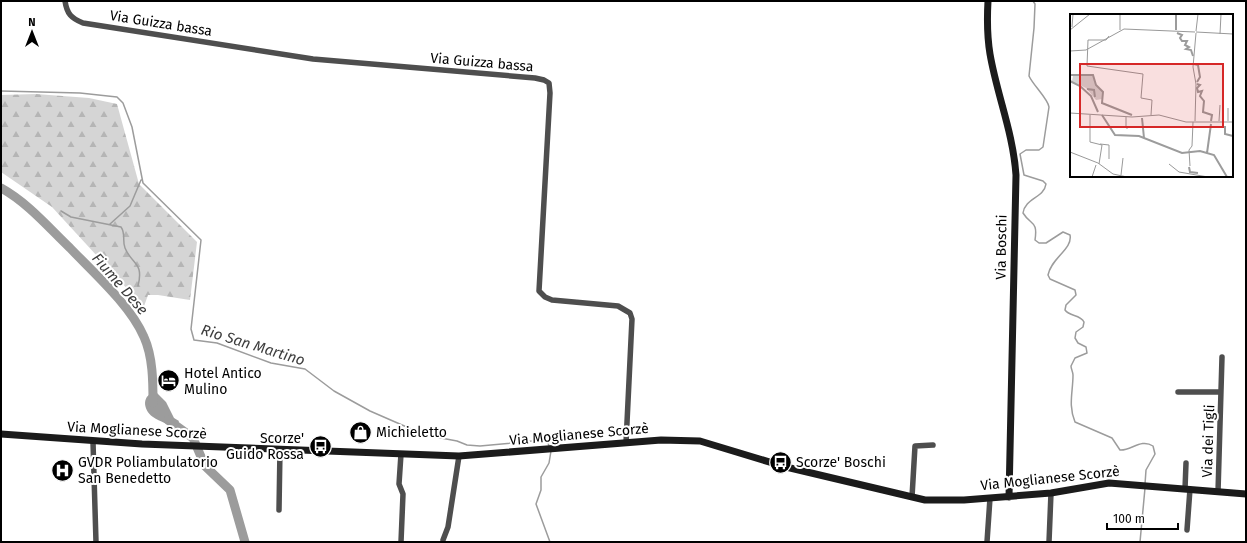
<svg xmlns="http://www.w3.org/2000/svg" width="1247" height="543" viewBox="0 0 1247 543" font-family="'Fira Sans',sans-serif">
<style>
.forest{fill:url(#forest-firs)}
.water{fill:#9c9c9c}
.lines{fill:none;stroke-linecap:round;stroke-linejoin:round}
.stream{stroke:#9c9c9c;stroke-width:1.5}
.river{stroke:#9c9c9c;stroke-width:9}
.street{stroke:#4e4e4e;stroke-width:5.5}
.secondary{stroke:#1b1b1b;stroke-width:7}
.labels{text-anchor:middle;stroke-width:4;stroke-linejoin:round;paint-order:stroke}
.street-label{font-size:14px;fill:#000;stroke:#fff}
.poi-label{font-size:14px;fill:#000;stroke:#fff;text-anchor:start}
.water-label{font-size:15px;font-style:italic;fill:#3d3d3d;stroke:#fff}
.inset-river{fill:none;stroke:#9c9c9c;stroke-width:2}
.inset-road{fill:none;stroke:#999;stroke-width:1}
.view{fill:#d62828;fill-opacity:0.15;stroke:#d62828;stroke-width:2}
.inset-edge{fill:none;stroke:#000;stroke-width:2}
</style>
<defs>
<pattern id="forest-firs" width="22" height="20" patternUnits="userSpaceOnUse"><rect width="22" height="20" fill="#d5d5d5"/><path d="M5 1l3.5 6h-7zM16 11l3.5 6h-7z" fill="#b5b5b5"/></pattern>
</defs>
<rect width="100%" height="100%" fill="#fff"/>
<path class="forest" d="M36 94 89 98 117 104 139 184 197 242 190 300 158 295H148L142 312 132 294 52 207 1 172V95Z"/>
<path class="water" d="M156 392 166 402 174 418 179 421 176 428C169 424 160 422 153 417 142 409 142 394 156 392Z"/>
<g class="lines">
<path class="stream" d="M996 1H1012
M1033 1 1035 4 1034 28 1029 76C1033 85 1048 99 1049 107L1043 147 1039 150H1026L1020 154 1024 175 1043 181 1046 184C1044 198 1025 198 1023 213 1031 226 1038 220 1035 240L1039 243H1046L1063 232 1070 235C1073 249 1051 258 1048 275L1050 279 1075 290 1076 295 1066 305 1065 310C1070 317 1080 314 1084 322L1083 327 1076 332 1075 338 1078 343 1086 347 1087 353 1075 358 1071 366C1071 369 1073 372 1073 375 1073 392 1068 405 1075 422L1112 438 1120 450C1131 451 1141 438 1153 446L1155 454 1146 470 1145 484
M1 91 80 93 117 97 123 103 132 127 143 183 201 240 191 329 194 340 217 343 271 363 305 369 334 391 370 411 425 435 457 441 467 445 480 446 543 440 548 443 549 446
M61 211 71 217 121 227C126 234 122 241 125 248 132 265 144 262 138 286
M110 224 130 206 141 180
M550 542 536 504 541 490V477L549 463 551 451
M1140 542 1145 488"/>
<path class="river" d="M1 188C28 203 48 227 70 248 94 273 131 306 144 337 153 357 153 382 153 403
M168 420 193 438 205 466 230 490 245 542"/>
<path class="street" d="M65 1C67 14 71 18 83 23L313 59 535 78 544 80 549 83 550 93 539 291 545 297 552 300 618 306 630 313 632 319 626 443
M1178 392H1221
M93 442 96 542
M401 454 399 484 403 494 401 542
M1185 489 1186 463
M1218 492 1222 357
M912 497 915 446 933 445
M279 510 280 449
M1187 530 1190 489
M443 540 448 527 459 456
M987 542 990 498
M1049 542 1051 493"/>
<path class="secondary" d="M988 1C987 19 987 36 990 54 997 95 1013 132 1016 175L1009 497
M1 434 142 444 459 456 661 440 700 441 786 467 925 500H964L1051 493 1109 483 1246 494"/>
</g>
<defs>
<symbol id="hotel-disc" viewBox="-11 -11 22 22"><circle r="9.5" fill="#000" stroke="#fff"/><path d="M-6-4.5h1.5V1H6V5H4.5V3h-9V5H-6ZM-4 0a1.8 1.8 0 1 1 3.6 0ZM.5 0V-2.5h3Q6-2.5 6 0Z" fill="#fff"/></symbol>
<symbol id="shop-disc" viewBox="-11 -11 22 22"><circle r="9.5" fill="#000" stroke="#fff"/><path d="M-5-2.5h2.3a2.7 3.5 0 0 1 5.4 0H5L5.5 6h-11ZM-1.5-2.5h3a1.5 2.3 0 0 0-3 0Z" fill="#fff"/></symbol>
<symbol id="bus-disc" viewBox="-11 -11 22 22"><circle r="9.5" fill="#000" stroke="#fff"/><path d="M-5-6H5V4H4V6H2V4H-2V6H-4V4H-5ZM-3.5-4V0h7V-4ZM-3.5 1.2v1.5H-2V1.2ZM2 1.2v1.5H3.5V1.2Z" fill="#fff"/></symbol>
<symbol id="hospital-disc" viewBox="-11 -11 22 22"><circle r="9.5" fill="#000" stroke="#fff"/><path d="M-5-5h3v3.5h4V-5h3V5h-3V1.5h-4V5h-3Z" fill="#fff"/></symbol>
</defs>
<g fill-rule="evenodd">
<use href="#hotel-disc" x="156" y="368" width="25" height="25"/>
<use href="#shop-disc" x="348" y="420" width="25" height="25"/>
<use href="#bus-disc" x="308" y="434" width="25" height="25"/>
<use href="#bus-disc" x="768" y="450" width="25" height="25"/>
<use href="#hospital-disc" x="50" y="458" width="25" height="25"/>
</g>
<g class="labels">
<g class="street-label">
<text transform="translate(161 23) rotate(9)" y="5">Via Guizza bassa</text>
<text transform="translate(482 62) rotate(5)" y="5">Via Guizza bassa</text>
<text transform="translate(1001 247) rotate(-89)" y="5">Via Boschi</text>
<text transform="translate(137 430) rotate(3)" y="5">Via Moglianese Scorzè</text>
<text transform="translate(579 434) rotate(-5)" y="5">Via Moglianese Scorzè</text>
<text transform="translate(1208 441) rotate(-88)" y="5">Via dei Tigli</text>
<text transform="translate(1050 478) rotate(-6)" y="5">Via Moglianese Scorzè</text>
</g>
<g class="poi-label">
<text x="184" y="378">Hotel Antico<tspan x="184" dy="16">Mulino</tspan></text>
<text x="376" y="437">Michieletto</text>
<text x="304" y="443" text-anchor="end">Scorze'<tspan x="304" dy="16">Guido Rossa</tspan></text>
<text x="78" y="467">GVDR Poliambulatorio<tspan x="78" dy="16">San Benedetto</tspan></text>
<text x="796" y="467">Scorze' Boschi</text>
</g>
<g class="water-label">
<text transform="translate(120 284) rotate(49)" y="5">Fiume Dese</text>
<text transform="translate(253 345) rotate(17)" y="5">Rio San Martino</text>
</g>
</g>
<g transform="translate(1070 14)">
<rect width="163" height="163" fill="#fff"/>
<path d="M3 62H23L26 71 32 78V85L26 86 16 74 2 67Z" fill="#d5d5d5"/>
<path class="inset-river" d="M106 0V16M107 19 112 21 110 24 112 27H117L115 31 119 33 116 35 121 36 123 42M124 50 128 51 130 63 127 68M0 61H23L26 71 33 78 32 89 62 101M0 67 10 72 21 82 28 98M127 70 130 71 127 74 128 78 132 77 130 82 134 87 133 98 142 101 141 107M17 75 24 76 25 83M32 101 45 121 69 122 112 139 130 137 144 141 157 163M72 104 74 124M155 112V120L163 122M137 139 141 110M119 153 120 158 128 159"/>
<path class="inset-road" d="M2 13 3 0M0 16 20 0M50 16V0M126 17 128 0M126 18 163 20M150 20 151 0M39 22 36 26H18L17 52 73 60 71 84 82 86 81 101M0 37 16 36 54 15 125 18M0 99 62 103 89 101 116 108H163M20 101V128L32 131 29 150M56 103V114H58M125 107 126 70 123 53 126 19M149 107 150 91M158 107V94M30 130 39 131V145M0 138 28 149 43 160 57 163M99 150 109 158 138 163M120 152 119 136 122 132 123 108M51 161 53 144M22 163 26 151"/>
<path class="view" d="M10 50H153V113H10Z"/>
<rect width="163" height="163" class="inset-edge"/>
</g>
<rect width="1247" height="543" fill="none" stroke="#000000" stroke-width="4"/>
<g transform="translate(32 32)" stroke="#ffffff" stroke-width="3" paint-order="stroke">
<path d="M0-3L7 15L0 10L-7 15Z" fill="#000000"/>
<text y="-6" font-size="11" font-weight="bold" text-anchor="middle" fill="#000000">N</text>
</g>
<path d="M1107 523v6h71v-6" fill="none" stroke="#000000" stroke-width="2"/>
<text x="1113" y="523" font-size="12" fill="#000000" stroke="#ffffff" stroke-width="3" paint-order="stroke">100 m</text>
</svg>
